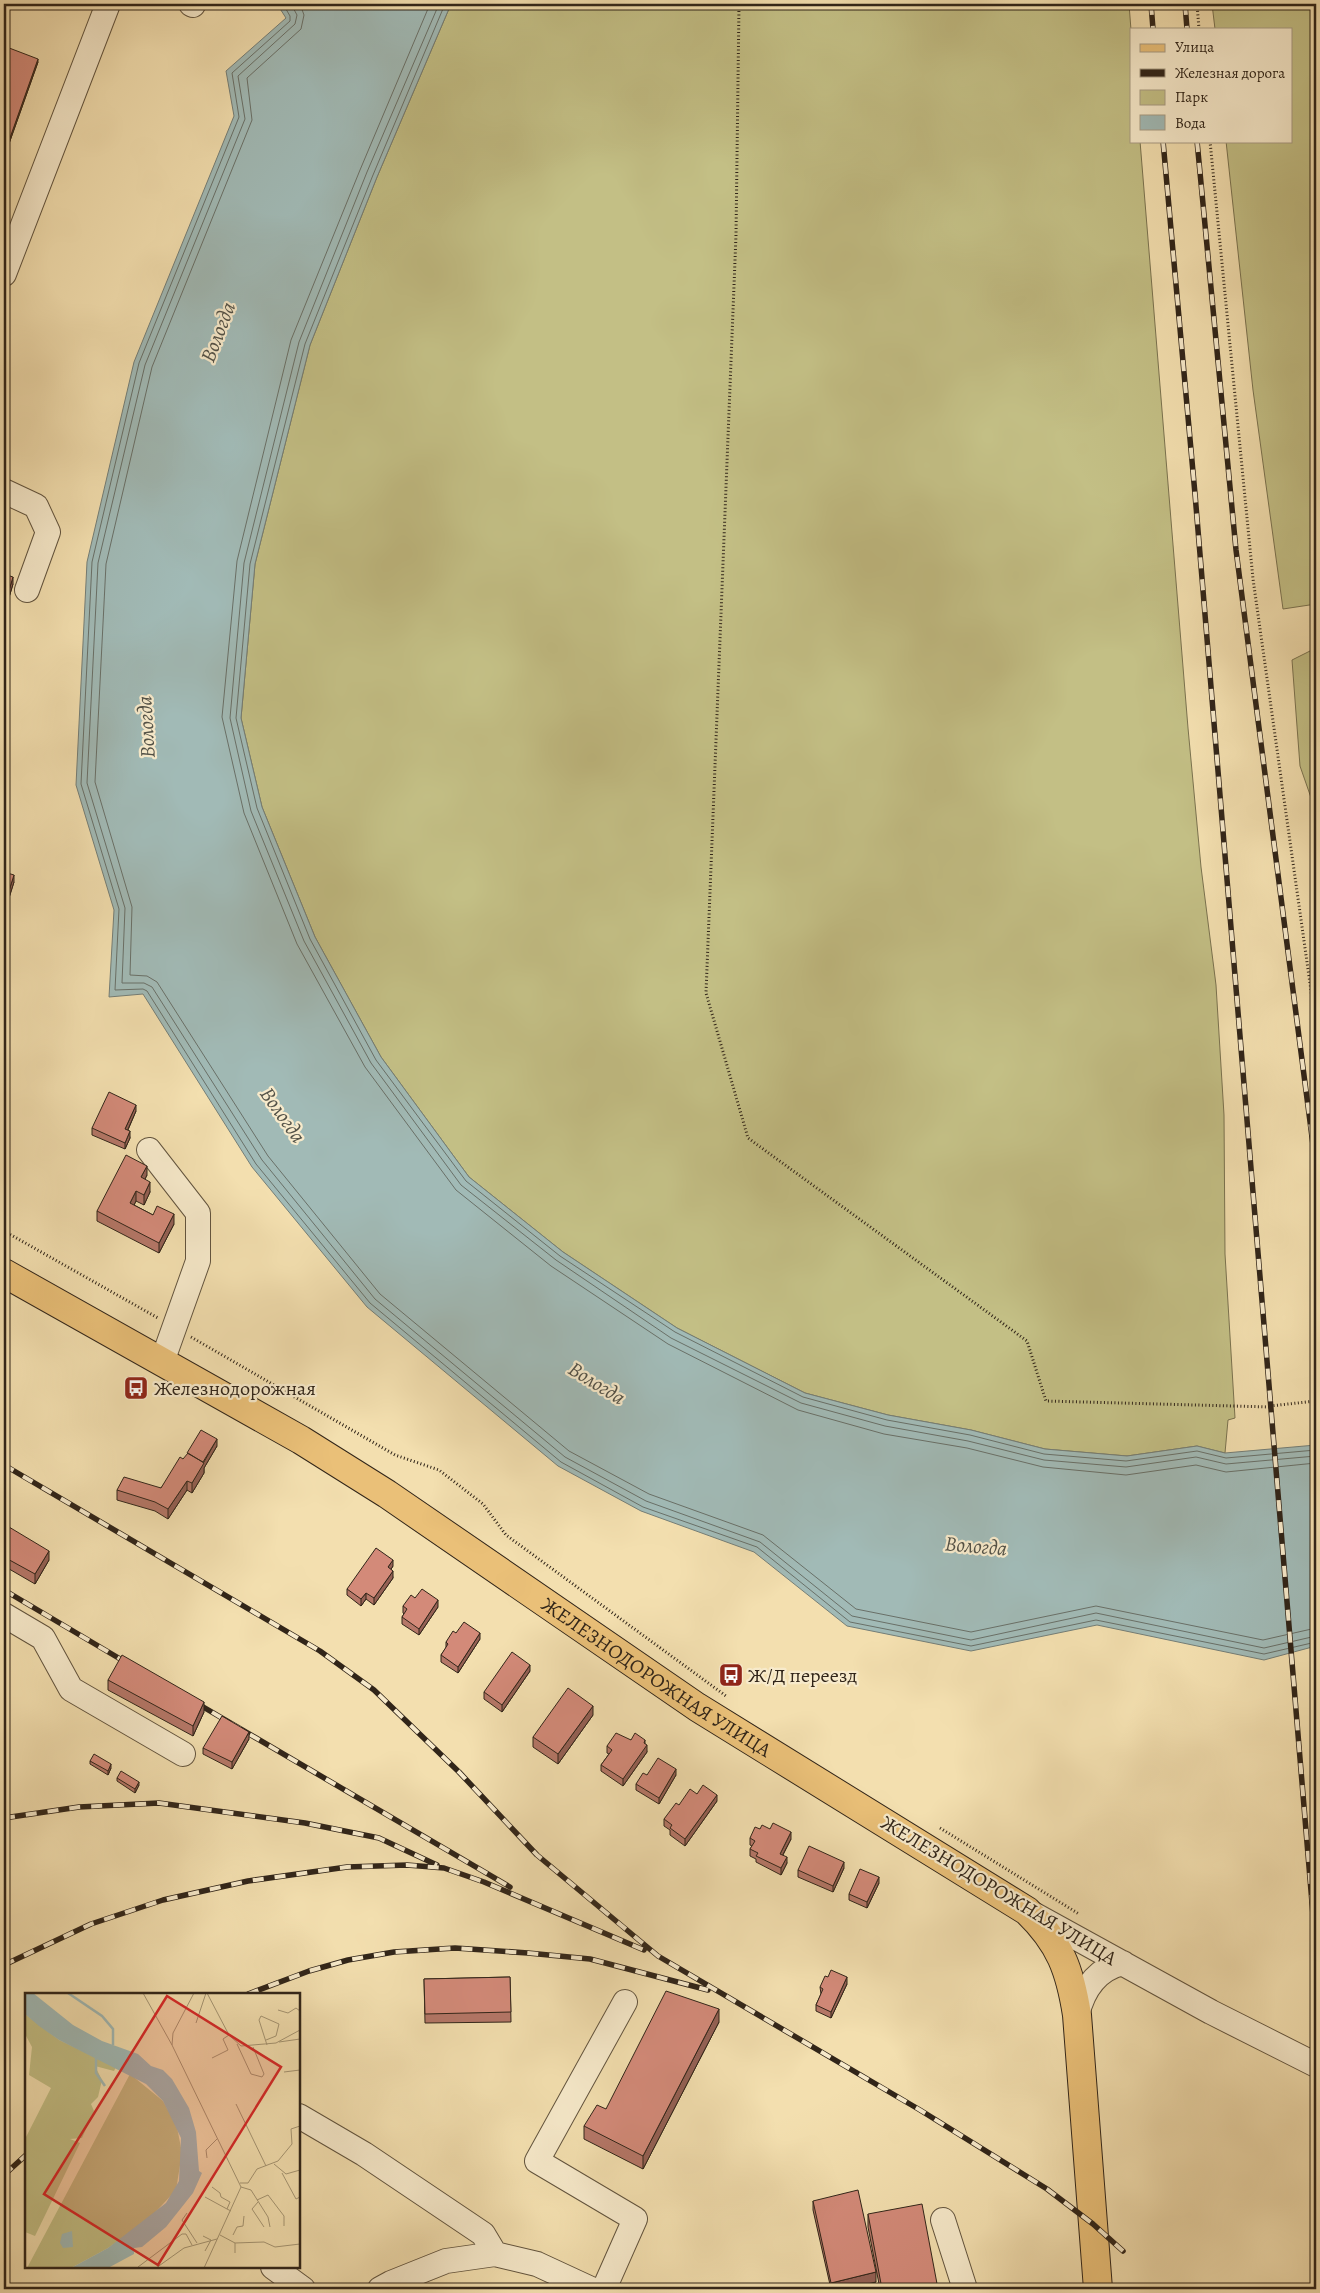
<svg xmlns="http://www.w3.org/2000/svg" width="1320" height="2293" viewBox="0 0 1320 2293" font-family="Alegreya,serif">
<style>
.green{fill:#c3bf85;stroke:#7a724f}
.water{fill:#a1bab6;stroke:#747e77}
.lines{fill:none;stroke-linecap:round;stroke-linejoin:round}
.shore{stroke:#697068;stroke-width:1}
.minor-casing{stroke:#62543e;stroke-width:26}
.major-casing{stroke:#312519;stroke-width:30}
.path{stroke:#312519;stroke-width:3;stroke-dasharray:1 2.5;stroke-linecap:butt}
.minor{stroke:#f7eacb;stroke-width:24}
.major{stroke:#eac078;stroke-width:28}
.rail-casing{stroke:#312519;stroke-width:5.5}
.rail{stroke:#f7eacb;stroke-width:4;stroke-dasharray:11;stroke-linecap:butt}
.wall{fill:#b57768;stroke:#312519}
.shaded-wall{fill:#946155;stroke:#312519}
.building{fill:#d38a79;stroke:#312519}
.labels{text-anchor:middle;stroke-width:4.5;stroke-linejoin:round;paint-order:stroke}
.poi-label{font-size:20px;fill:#312519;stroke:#f7eacb;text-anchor:start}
.street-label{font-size:20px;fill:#312519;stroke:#f7eacb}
.water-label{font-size:21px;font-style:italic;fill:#535248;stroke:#f7eacb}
.inset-river{fill:none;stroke:#a1bab6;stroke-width:2.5}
.inset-road{fill:none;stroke:#a59573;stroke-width:1}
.view{fill:#d62828;fill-opacity:0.15;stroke:#d62828;stroke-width:2.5}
.inset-edge{fill:none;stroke:#312519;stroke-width:2.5}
</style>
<rect width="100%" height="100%" fill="#f3dfaf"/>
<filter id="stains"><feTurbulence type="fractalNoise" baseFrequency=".004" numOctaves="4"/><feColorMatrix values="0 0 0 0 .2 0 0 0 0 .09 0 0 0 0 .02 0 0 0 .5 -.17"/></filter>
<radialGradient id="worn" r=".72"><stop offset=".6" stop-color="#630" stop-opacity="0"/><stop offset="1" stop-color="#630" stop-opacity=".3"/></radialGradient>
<path class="green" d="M451 4H1129L1131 30V141H1140L1188 728 1201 867 1216 985 1224 1115 1225 1254 1235 1418 1228 1420 1225 1453 1197 1446 1127 1456 1045 1449 971 1430 888 1415 805 1393 677 1328 563 1252 469 1177 381 1057 315 937 262 807 241 718 255 564 310 345 377 177Z
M1212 4H1316V604L1283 609 1253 390 1226 141H1291V29H1215Z
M1316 648V812L1300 766 1292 660Z"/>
<path class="water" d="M277 4H451L377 177 310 345 255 564 241 718 262 807 315 937 381 1057 469 1177 563 1252 677 1328 805 1393 888 1415 971 1430 1045 1449 1127 1456 1197 1446 1225 1453 1316 1445V1646L1264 1660 1097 1625 971 1651 847 1626 754 1552 641 1511 558 1466 367 1307 252 1167 143 994 109 997 114 910 76 785 87 562 134 362 234 116 226 71 286 18Z"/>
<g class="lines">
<path class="shore" d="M283 4 290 16V21L232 73 239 117 139 363 92 562 81 784 119 909 115 990 143 989 147 991 256 1164 370 1303 561 1462 643 1507 757 1547 850 1622 971 1646 1096 1620 1264 1654 1316 1642
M291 4 297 15 295 24 238 76 245 119 145 365 98 563 87 783 125 908 122 983H144L152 987 262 1160 375 1299 565 1457 646 1501 760 1542 852 1616 971 1640 1096 1613 1264 1648 1316 1636
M300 4 304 15 301 29 247 78 252 120 152 367 106 564 95 782 132 907 130 975 147 976 157 982 268 1156 380 1294 569 1451 649 1494 763 1535 856 1609 971 1632 1096 1606 1263 1640 1316 1628
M430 4 360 170 291 340 237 561 222 717 244 813 297 944 365 1067 456 1190 551 1266 668 1344 798 1410 884 1434 967 1448 1043 1467 1126 1475 1196 1465 1226 1472 1316 1463
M439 4 367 172 299 342 244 563 230 718 251 811 304 941 371 1063 461 1185 556 1260 671 1338 801 1403 885 1426 968 1441 1044 1460 1126 1467 1196 1457 1226 1464 1316 1456
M445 4 373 175 305 344 250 564 236 718 257 808 310 939 376 1060 466 1181 560 1256 675 1332 803 1397 887 1420 970 1435 1044 1454 1126 1461 1197 1451 1226 1458 1316 1450"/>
<defs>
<path id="minor" d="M191 4 193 5
M4 274 108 4
M4 491 36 506 48 532 27 590
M149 1150 198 1213V1261L162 1362
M4 1615 43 1638 71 1689 183 1754
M1033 1914 1211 2012 1316 2065
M1077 2015C1083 1990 1096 1969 1123 1963
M299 2116 364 2154 483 2234 495 2254
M943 2220 965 2289
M273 2267 303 2289
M380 2289 391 2283 446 2261 495 2254 537 2264 591 2289
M604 2289 635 2219 537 2161 625 2002"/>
<g id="major">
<path id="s1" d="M4 1273 301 1440 387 1494 697 1707 1027 1911C1060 1943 1070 1970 1077 2015L1098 2289"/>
</g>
</defs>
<use href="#minor" class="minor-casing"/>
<use href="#major" class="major-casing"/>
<path class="path" d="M739 4 736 235 706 993 748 1138 1027 1341 1046 1401 1270 1407
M1197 4 1199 29
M1210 141 1253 579 1316 1026
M4 1231 158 1318
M191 1337 395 1455 439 1470 483 1504 506 1535 726 1696
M1270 1406 1316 1401
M940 1828 1079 1914"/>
<use href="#minor" class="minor"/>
<use href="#major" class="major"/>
<defs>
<path id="rail" d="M1151 4 1153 29
M1185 4 1187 29
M1163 141 1195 494 1316 1951
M1197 141 1236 550 1316 1168
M4 1465 320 1651 374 1690 459 1772 537 1855 658 1956 920 2110 1047 2189 1093 2224 1123 2251
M4 1590 132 1666
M193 1701 510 1887
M4 1818 79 1807 159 1803 305 1823 379 1838 437 1865
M4 1965 91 1924 163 1900 248 1881 347 1867 407 1865 444 1868 484 1882 644 1950
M248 1994 309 1971 348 1960 394 1952 455 1948 528 1953 590 1959 708 1990
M4 2175 26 2155"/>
</defs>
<use href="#rail" class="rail-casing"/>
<use href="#rail" class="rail"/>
</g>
<path class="wall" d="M4 46 38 62 6 152 4 151Z
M4 574 13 584 7 604 4 603Z
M4 872 14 882 7 904 4 903Z
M136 1111 128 1130 130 1138 125 1149 92 1135V1128Z
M147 1175 145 1179 150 1192 144 1205 136 1201 134 1205 153 1215 174 1224 159 1253 97 1221V1211Z
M217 1446 204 1468V1473L192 1493 187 1490 168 1519 155 1511 117 1500V1490L161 1488 183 1459Z
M4 1524 49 1560 35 1584 4 1566Z
M393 1566 391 1569 393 1578 374 1605 366 1599 361 1606 347 1595V1589Z
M415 1598 438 1607 419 1635 402 1624V1617L404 1614 403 1613V1606Z
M456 1633 480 1639 458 1673 441 1662V1655L446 1648V1642Z
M530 1671 502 1712 484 1699V1692Z
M108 1680 204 1712 193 1736 108 1690Z
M593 1715 558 1764 533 1747V1737Z
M249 1739 232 1769 203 1754V1748Z
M631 1740 645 1744 647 1752 623 1786 601 1771V1765L609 1754 607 1753V1746Z
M90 1761 111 1768 108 1775 90 1764Z
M647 1775H676L659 1804 636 1790V1784Z
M117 1778 139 1785 135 1793 117 1781Z
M697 1794 717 1801 685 1846 670 1835V1830L664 1826V1819L679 1805Z
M760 1829 791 1839 783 1855 787 1863 781 1875 756 1862V1859L750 1856V1849L752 1846 750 1845V1838Z
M844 1868 833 1892 798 1877V1870Z
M879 1883 867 1908 849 1900V1894Z
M510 1977 511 2022 425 2023 424 1979Z
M847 1984 831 2018 816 2011V2005L821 1994 820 1987Z
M719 2022 643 2169 584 2139V2126Z
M813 2201 876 2282 845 2289H831L813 2210Z
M868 2214 938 2289H880L868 2227Z"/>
<path class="shaded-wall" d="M38 59V62L6 152V149Z
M13 577V584L7 604V597Z
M14 875V882L7 904V897Z
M136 1105V1111L125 1136V1129Z
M130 1131V1138L125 1149V1143Z
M147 1166V1175L141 1187V1177Z
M150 1182V1192L144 1205V1195Z
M136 1191V1201L130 1213V1203Z
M174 1214V1224L159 1253V1243Z
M217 1439V1446L204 1468V1473L192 1493V1483Z
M187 1481V1490L168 1519V1509Z
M49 1551V1560L35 1584V1574Z
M393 1560V1566L388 1574V1567Z
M393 1571V1578L374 1605V1598Z
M366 1593V1599L361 1606V1599Z
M438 1600V1607L419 1635V1629Z
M480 1633V1639L458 1673V1667Z
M530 1665V1671L502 1712V1705Z
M204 1702V1712L193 1736V1726Z
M593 1706V1715L558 1764V1754Z
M249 1732V1739L232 1769V1762Z
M645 1740V1747L647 1745V1752L623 1786V1779Z
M111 1764V1768L108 1775V1771Z
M676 1769V1775L659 1804V1798Z
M139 1782V1785L135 1793V1789Z
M717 1795V1801L685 1846V1839Z
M791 1832V1839L780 1860V1854Z
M787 1857V1863L781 1875V1868Z
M844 1862V1868L833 1892V1886Z
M879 1877V1883L867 1908V1902Z
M847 1977V1984L831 2018V2012Z
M719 2009V2022L643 2169V2156Z
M876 2272V2282L845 2289H831V2283Z"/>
<path class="building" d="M4 46 38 59 6 149 4 148Z
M4 574 13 577 7 597 4 596Z
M4 872 14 875 7 897 4 896Z
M109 1092 136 1105 125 1129 130 1131 125 1143 92 1128Z
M126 1155 147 1166 141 1177 150 1182 144 1195 136 1191 130 1203 153 1215 157 1206 174 1214 159 1243 97 1211Z
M201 1430 217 1439 203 1462 187 1453Z
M188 1453 204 1463 192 1483 187 1481 168 1509 155 1502 117 1490 124 1477 161 1488 180 1457 183 1459Z
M4 1524 49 1551 35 1574 4 1557Z
M376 1548 393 1560 388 1567 393 1571 374 1598 366 1593 361 1599 347 1589Z
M422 1589 438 1600 419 1629 402 1617 407 1609 403 1606 411 1595 415 1598Z
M464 1622 480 1633 458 1667 441 1655 448 1644 446 1642 453 1631 456 1633Z
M512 1652 530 1665 502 1705 484 1692Z
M122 1655 204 1702 193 1726 108 1680Z
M568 1688 593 1706 558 1754 533 1737Z
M222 1716 249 1732 232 1762 203 1748Z
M616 1733 631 1740 635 1733 645 1740 644 1743 647 1745 623 1779 601 1765 612 1750 607 1746Z
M94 1754 111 1764 108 1771 90 1761Z
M658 1758 676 1769 659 1798 636 1784 643 1773 647 1775Z
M121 1771 139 1782 135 1789 117 1778Z
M703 1785 717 1795 685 1839 670 1828 672 1825 664 1819 676 1803 679 1805 690 1789 697 1794Z
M773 1823 791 1832 780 1854 787 1857 781 1868 756 1856 758 1853 750 1849 755 1841 750 1838 755 1827 760 1829 762 1825 770 1829Z
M809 1846 844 1862 833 1886 798 1870Z
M860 1869 879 1877 867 1902 849 1894Z
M831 1970 847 1977 831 2012 816 2005 823 1989 820 1987 825 1976 828 1977Z
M510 1977 511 2012 425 2014 424 1979Z
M666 1991 719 2009 643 2156 584 2126 597 2105 606 2109Z
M858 2190 876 2272 831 2283 813 2201Z
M922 2204 938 2289H882L868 2214Z"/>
<defs>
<symbol id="bus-square" viewBox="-11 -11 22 22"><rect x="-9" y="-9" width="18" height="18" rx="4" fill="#8f2418" stroke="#f7eacb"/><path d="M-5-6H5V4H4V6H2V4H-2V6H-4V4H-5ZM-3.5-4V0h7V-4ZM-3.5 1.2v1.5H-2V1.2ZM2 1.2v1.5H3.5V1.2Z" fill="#fff"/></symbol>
</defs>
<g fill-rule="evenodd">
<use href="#bus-square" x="122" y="1374" width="28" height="28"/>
<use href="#bus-square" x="717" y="1661" width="28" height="28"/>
</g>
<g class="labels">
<g class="poi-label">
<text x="154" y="1395">Железнодорожная</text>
<text x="748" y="1682">Ж/Д переезд</text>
</g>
<g class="street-label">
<text dy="7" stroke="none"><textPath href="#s1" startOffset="768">ЖЕЛЕЗНОДОРОЖНАЯ УЛИЦА</textPath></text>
<text transform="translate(999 1890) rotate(31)" y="7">ЖЕЛЕЗНОДОРОЖНАЯ УЛИЦА</text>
</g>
<g class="water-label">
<text transform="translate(218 332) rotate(-69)" y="7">Вологда</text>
<text transform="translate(146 727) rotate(-93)" y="7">Вологда</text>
<text transform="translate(283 1115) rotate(55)" y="7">Вологда</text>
<text transform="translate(597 1383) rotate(32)" y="7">Вологда</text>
<text transform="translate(976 1546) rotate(5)" y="7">Вологда</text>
</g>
</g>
<g transform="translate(25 1993)">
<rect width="275" height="275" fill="#f3dfaf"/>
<path d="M0 21 34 47 91 74 89 78 70 73 77 87 73 104 66 111 69 118 57 145 45 146 55 150 10 243 0 239V146L26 95 4 82 7 54 0 41ZM105 81 138 108 152 134 157 160 151 197 124 226 83 255 46 275H2Z" fill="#c3bf85"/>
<path d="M0 0H8L48 32 77 48 113 61 126 73 138 77 147 86 164 115 171 139 174 178 177 180 168 200 141 234 117 254 109 255V261L83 275H46L83 255 141 210 154 188 156 145 138 108 121 91 34 47 14 33 0 21ZM47 238 48 254 38 255 35 250 37 241Z" fill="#a1bab6"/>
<path class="inset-river" d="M43 0 77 23 88 36V52M71 65V80L80 93"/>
<path class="inset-road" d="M118 0 147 52M169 0 148 40 147 52 216 194 179 275M182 0 204 42 216 53 251 50 275 37M253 17 263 20 271 15 275 18M171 30 181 0M241 47 251 43 254 31 236 23 234 27 242 52M254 49 275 46M212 51 226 81 237 84 239 81 228 54M187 65 203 57 198 46 204 42M259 79 275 77M211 111 241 173M182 165 181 157 192 146M249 171 261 181 275 177M257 180 271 206 275 204M215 190H223L232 176 253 168 267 151 266 136 275 133M187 194 195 200 196 204 205 209 202 216 206 218M216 194 226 197 243 224 245 234M180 204 202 216M232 207 243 202 259 223V233M233 209 227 216 239 234M162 220 157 227 172 250M195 242 210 250V260M208 242 212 234 218 233 219 223M178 243 186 247 180 258M210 250 239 249 250 254 275 251M113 274 157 241H161L167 252M131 275 159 255 192 246"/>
<path class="view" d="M142 3 256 74 133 272 19 201Z"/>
<rect width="275" height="275" class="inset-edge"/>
</g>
<rect width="1320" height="2293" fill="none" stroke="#f3dfaf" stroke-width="20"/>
<rect x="5" y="5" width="1310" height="2283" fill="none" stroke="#312519" stroke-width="2.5"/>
<rect x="10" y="10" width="1300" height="2273" fill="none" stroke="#312519"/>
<rect x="1130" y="28" width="162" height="115" fill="#f7eacb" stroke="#a89b84"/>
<rect x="1140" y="44" width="25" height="8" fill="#eac078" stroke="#a89b84"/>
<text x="1175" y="52" font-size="15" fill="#312519">Улица</text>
<rect x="1140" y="69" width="25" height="8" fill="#312519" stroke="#a89b84"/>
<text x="1175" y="78" font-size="15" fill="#312519">Железная дорога</text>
<rect x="1140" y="90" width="25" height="15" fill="#c3bf85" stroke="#a89b84"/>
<text x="1175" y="102" font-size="15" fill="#312519">Парк</text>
<rect x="1140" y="115" width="25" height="15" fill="#a1bab6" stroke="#a89b84"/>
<text x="1175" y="128" font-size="15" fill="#312519">Вода</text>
<rect width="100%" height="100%" filter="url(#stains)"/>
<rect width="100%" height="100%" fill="url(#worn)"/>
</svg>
